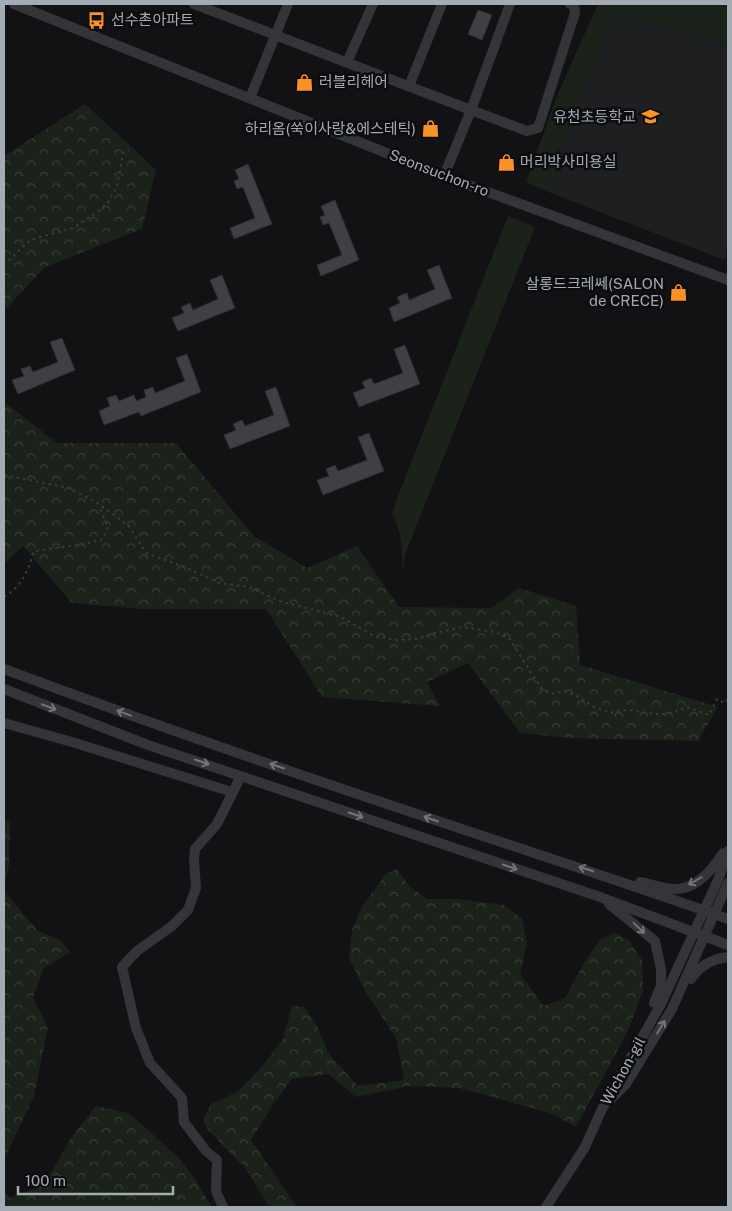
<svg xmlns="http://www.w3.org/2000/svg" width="732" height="1211" viewBox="0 0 732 1211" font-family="'Public Sans','Noto Sans KR',sans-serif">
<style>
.built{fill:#1e1f21}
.forest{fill:url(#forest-crowns)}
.green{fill:#1a221a}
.building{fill:#3e4044;stroke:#2c2d30}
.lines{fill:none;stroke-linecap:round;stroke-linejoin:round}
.path{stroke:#393c40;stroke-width:2;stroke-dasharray:2.5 4;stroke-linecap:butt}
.minor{stroke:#333539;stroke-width:10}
.oneway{stroke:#71767d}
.labels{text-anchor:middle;stroke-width:5;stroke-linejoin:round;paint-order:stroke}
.poi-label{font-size:15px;fill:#a3abb5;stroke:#0d0d0f;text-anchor:start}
.street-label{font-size:15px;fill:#a3abb5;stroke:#0d0d0f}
</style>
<defs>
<pattern id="forest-crowns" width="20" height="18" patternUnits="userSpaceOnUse" patternTransform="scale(1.25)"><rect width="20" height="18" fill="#1a221a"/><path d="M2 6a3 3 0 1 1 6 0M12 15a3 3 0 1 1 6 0" fill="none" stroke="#383f39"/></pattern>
</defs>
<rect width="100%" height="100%" fill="#121214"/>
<path class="built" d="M614 12 728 44V250L724 260 543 190Z"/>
<path class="forest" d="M85 104 156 170 142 229 45 267 4 311V156Z
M4 402 57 443H176L254 536 307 568 357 546 399 607 491 608 519 588 576 606 580 665 718 707 698 741 570 738 520 733 468 663 427 682 440 706 322 697 266 609H142L72 603 23 546 4 564Z
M4 819 10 823 9 866 4 887Z
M397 869 409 886 427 899H457L504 905 522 919 527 943 520 974 544 1006 565 998 584 963 600 939 615 933 629 940 642 960 643 991 628 1031 576 1127 550 1113 459 1088 408 1086 356 1097 328 1074 292 1079 274 1103 251 1140 297 1207H269L246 1169 208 1130 203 1120 211 1104 237 1092 260 1069 283 1039 292 1006 304 1007 316 1024 329 1054 358 1086 404 1080 396 1038 365 991 349 958 352 930 363 905 386 874Z
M4 891 38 931 59 939 70 952 43 969 33 998 48 1027 34 1096 4 1160Z
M96 1106 129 1113 178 1157 195 1179 212 1207H4V1191L9 1198 44 1185 71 1138Z"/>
<path class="green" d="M598 4H721L728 6V44L614 12 543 190 526 182 557 96Z
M508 216 535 227 405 555 403 572C402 553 403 532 392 515L396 501Z"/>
<path class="building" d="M478 10 492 15 482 40 468 34Z
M248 164 272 224 234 239 230 228 255 218 243 187 237 189 234 181 239 179 235 170Z
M335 200 359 260 321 276 317 265 342 255 329 223 323 225 320 217 325 215 321 206Z
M439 265 452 298 394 322 389 308 400 303 397 297 407 293 409 300 435 289 427 270Z
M222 275 235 308 178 331 172 318 184 313 181 307 190 303 193 310 218 299 210 280Z
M62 338 75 370 18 394 12 380 24 376 21 369 30 366 33 372 58 362 50 342Z
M405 345 420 384 359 407 353 393 365 388 362 382 371 378 374 384 403 373 394 349Z
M187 354 201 392 141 416 139 412 104 425 99 411 110 406 107 398 116 395 119 401 134 395 136 401 146 397 144 390 153 387 155 393 185 381 176 358Z
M276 387 290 426 230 449 224 435 236 430 233 424 242 420 245 426 274 415 265 391Z
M369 433 384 471 323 495 317 480 329 476 326 469 335 465 338 471 367 460 358 437Z"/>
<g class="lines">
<path class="path" d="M4 265 30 240 73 228 99 211 109 201 117 186 123 153 129 151
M4 475 69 488 99 504 129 526 146 553 187 568 219 583 249 587 279 601 341 617 374 636 397 640 417 639 436 633 462 627 494 632 509 638 541 688 551 694 565 691 577 696 594 707 611 713C626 706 643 714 659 714 669 714 677 711 687 707L709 715 717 699 725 703 728 699
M4 597C22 586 28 571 34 551L85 544 103 539 108 527 99 506"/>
<path class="minor" d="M14 4 444 176 728 280
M194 4C305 46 416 90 527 131L538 128 575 13 574 5 570 4
M347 62 373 4
M409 86 442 4
M250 98 288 4
M444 176 471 110 510 4
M4 669C149 723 296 774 444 823 539 855 634 885 728 919
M4 689 148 745 600 897 728 945
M4 723 72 742 232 792
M640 882C651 884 664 889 675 889 696 889 713 869 723 853
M609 904 655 941 661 969V986L654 1003
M691 979C700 965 712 959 728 957
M611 1099 626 1084 672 1009 728 883
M223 1207 216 1191 217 1160 206 1151 184 1122 182 1098 150 1063 136 1028 122 967 137 951 172 926 188 910 196 888 194 860 195 849 217 824 241 776
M546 1207 585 1147 602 1109 661 1004 718 880 728 851"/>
</g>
<defs><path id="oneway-shaft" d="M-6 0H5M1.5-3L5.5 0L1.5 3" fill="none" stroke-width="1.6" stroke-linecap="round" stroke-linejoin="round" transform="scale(1.25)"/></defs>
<g class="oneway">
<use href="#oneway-shaft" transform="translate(49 707) rotate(21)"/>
<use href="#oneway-shaft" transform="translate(124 713) rotate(-160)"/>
<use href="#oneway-shaft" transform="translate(202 762) rotate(19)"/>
<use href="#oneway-shaft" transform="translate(277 766) rotate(-161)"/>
<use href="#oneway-shaft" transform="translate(356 815) rotate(19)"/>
<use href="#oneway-shaft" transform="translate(431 819) rotate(-161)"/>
<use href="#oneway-shaft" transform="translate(510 867) rotate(19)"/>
<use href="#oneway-shaft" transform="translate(586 869) rotate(-162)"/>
<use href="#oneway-shaft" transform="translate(695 881) rotate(150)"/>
<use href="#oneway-shaft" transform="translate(639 928) rotate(43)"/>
<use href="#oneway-shaft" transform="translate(661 1027) rotate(-59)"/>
</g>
<defs>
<symbol id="bus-bare" viewBox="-9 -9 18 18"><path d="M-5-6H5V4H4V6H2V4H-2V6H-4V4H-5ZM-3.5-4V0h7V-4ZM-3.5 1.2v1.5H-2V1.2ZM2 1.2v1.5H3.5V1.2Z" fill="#fa9324" stroke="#0d0d0f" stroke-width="2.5" paint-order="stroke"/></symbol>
<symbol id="shop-bare" viewBox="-9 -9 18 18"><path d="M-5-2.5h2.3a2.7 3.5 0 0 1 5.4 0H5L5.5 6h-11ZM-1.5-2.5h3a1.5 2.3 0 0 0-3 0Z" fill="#fa9324" stroke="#0d0d0f" stroke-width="2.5" paint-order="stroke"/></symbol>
<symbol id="school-bare" viewBox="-9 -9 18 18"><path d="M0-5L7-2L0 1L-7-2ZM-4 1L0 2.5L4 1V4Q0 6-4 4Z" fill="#fa9324" stroke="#0d0d0f" stroke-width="2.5" paint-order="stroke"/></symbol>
</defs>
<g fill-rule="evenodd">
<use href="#bus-bare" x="84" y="8" width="25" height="25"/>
<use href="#shop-bare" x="292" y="70" width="25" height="25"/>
<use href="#school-bare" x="638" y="104" width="25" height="25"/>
<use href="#shop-bare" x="418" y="116" width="25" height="25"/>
<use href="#shop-bare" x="494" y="150" width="25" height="25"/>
<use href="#shop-bare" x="666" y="280" width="25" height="25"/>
</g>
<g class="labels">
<g class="poi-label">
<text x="111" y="25">선수촌아파트</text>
<text x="319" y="87">러블리헤어</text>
<text x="636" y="122" text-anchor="end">유천초등학교</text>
<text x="416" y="134" text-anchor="end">하리옴(쑥이사랑&amp;에스테틱)</text>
<text x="520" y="167">머리박사미용실</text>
<text x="664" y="289" text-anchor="end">살롱드크레쎄(SALON<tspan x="664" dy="17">de CRECE)</tspan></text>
</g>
<g class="street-label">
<text transform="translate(439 173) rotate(21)" y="5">Seonsuchon-ro</text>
<text transform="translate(623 1071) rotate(-61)" y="5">Wichon-gil</text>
</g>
</g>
<rect width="732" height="1211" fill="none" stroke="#a3abb5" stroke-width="10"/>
<path d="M18 1186v8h155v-8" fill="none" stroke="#a3abb5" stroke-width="2.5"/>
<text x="25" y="1186" font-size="15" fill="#a3abb5" stroke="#0d0d0f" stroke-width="4" paint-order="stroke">100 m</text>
</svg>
